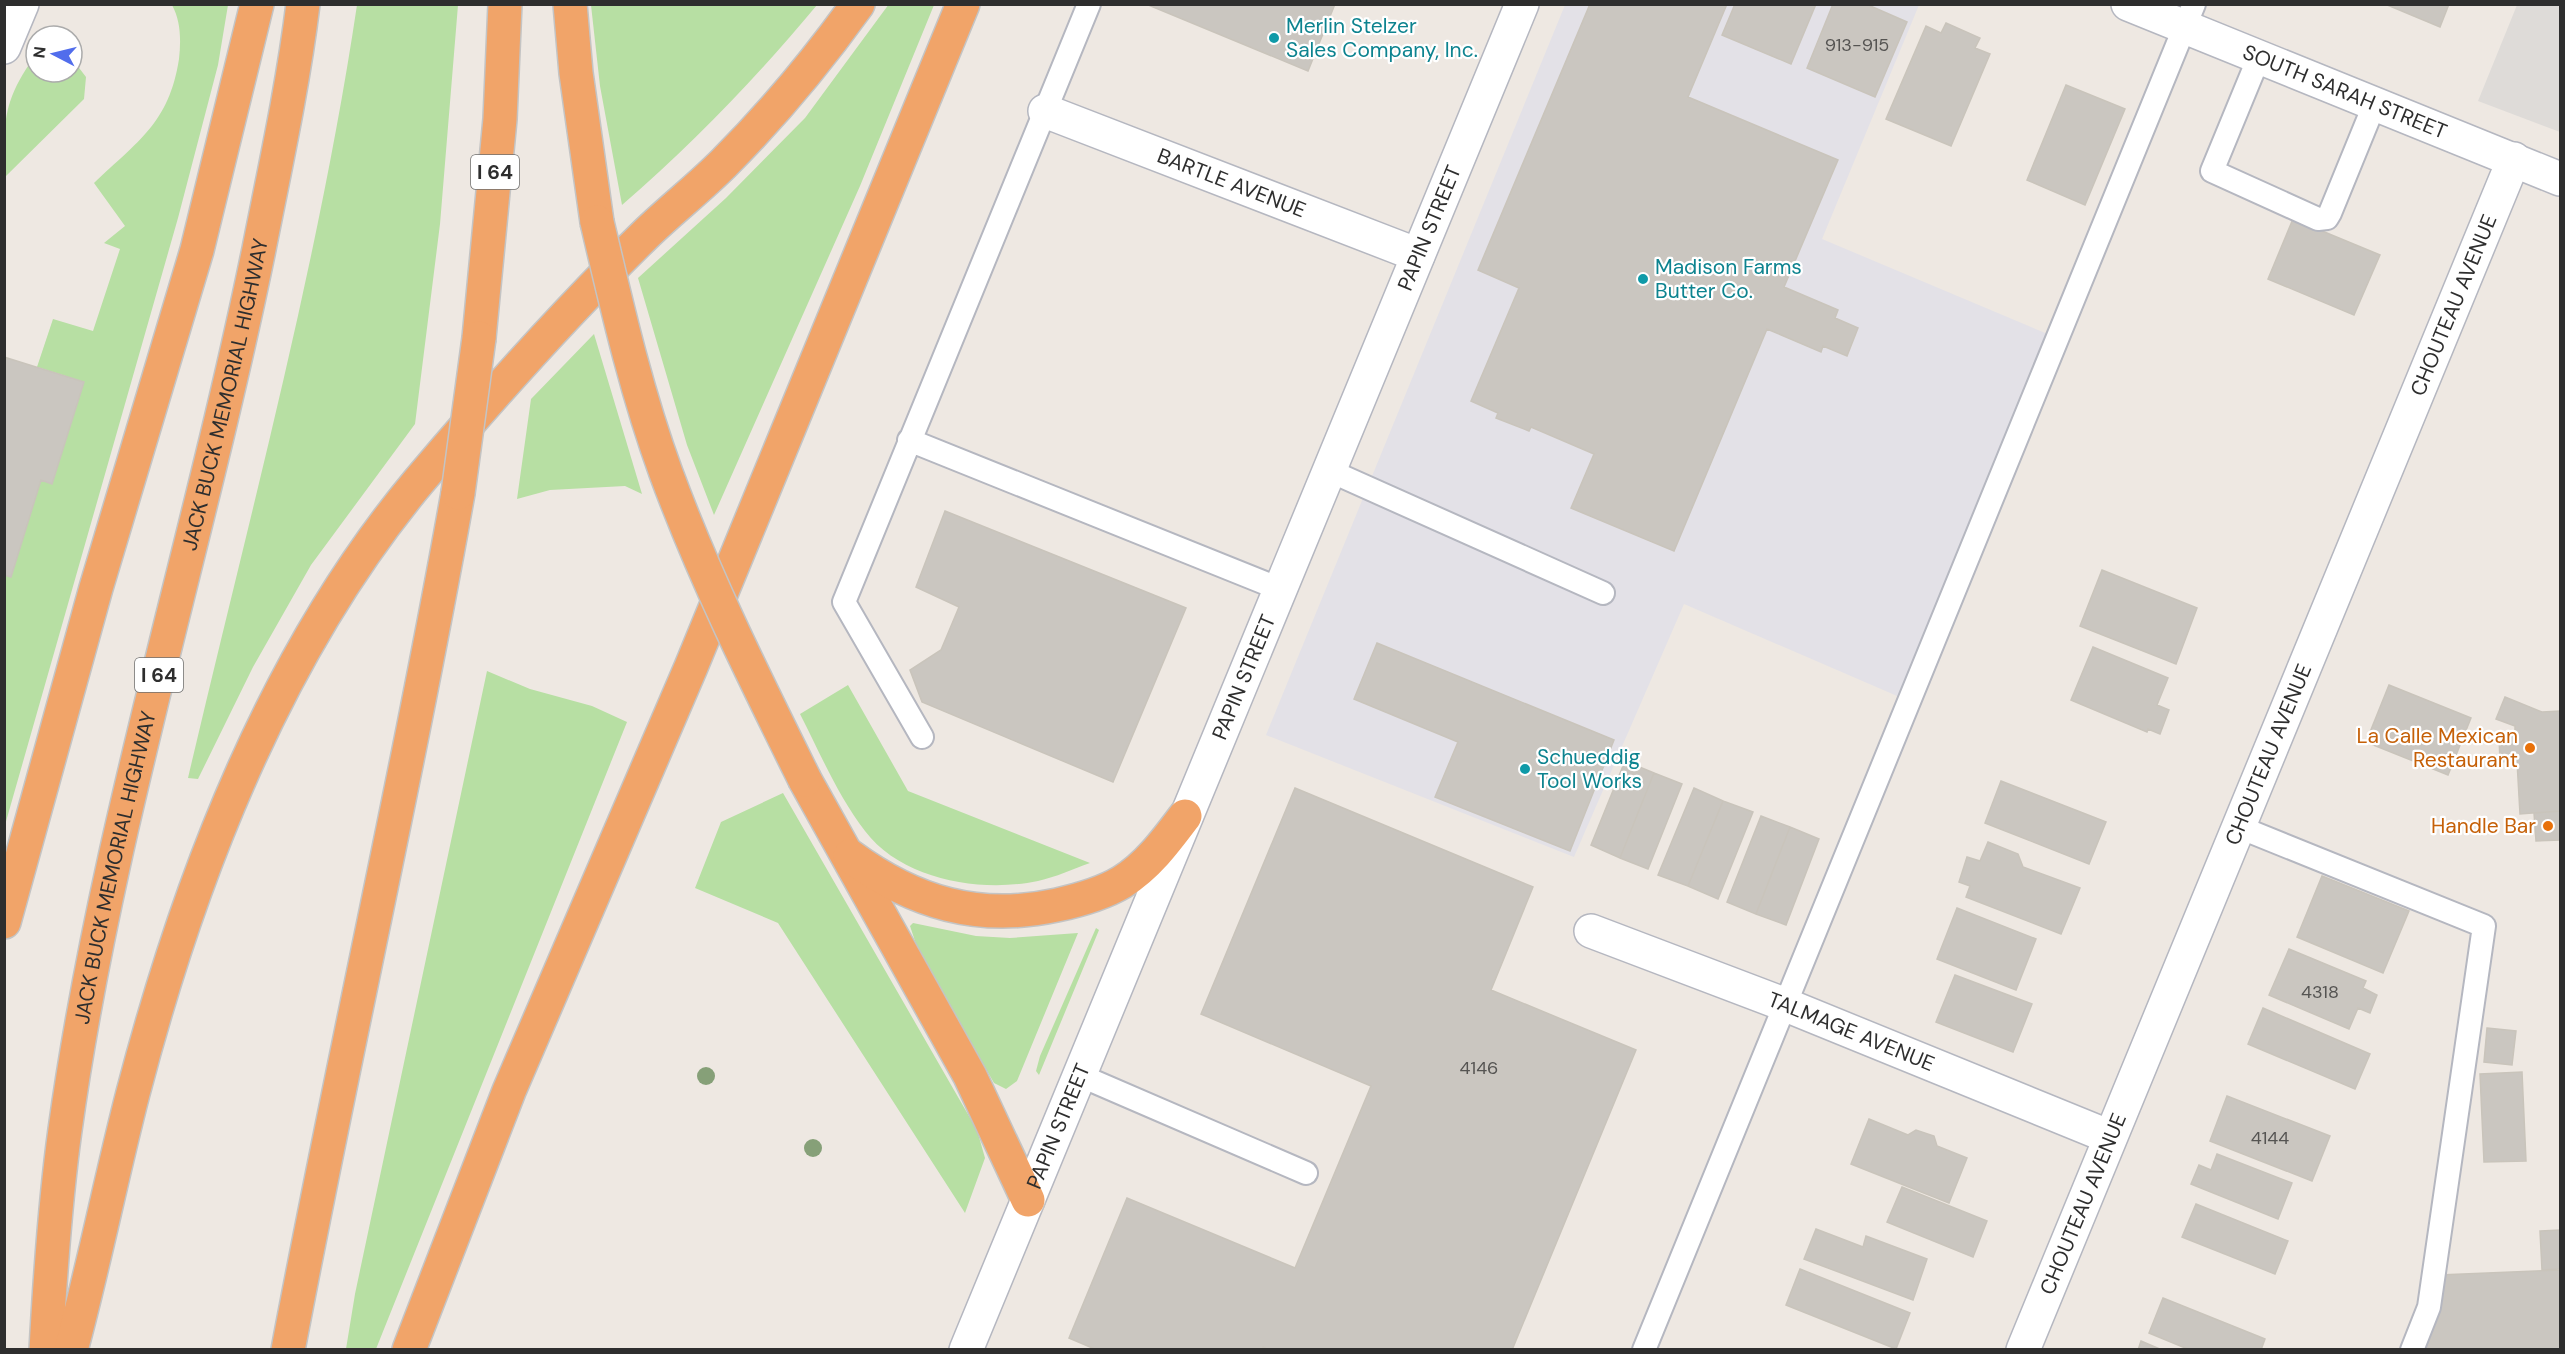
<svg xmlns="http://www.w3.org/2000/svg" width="2565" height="1354" viewBox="0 0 2565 1354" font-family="'DM Sans',sans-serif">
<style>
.industrial{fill:#e3e1e7}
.green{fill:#b7dfa3}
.plaza{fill:#dedbd8}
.building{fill:#cac6c0;stroke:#c9c4bb;stroke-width:1.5}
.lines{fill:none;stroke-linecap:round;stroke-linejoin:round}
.lane-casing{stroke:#b5b7c0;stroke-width:26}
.street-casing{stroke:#b5b7c0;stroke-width:36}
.secondary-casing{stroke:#b5b7c0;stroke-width:36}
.highway-casing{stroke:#c4c4c4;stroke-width:36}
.lane{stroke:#fff;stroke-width:22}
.street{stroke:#fff;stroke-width:33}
.secondary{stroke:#fff;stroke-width:33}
.highway{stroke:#f1a469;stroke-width:33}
.highway-bridge-casing{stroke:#c4c4c4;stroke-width:36;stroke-linecap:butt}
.highway-bridge{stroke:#f1a469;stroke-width:33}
.tree{fill:#86a078}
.culture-dot{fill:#0f9aa8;stroke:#fff;stroke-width:2}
.food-dot{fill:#e8710a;stroke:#fff;stroke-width:2}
.labels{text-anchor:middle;stroke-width:4.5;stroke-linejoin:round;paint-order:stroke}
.number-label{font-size:18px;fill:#555452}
.shield{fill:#fff;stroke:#6d6d6d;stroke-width:1.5}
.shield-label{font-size:20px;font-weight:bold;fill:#2e2e2e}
.culture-label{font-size:21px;fill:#0d838f;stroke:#fff;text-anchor:start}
.street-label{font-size:21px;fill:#2e2e2e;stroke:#fff}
.food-label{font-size:21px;fill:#c56008;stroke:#fff;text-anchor:end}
</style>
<rect width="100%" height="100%" fill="#eee8e2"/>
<path class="industrial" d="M1565 5H1919L1822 239 2069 343 1918 705 1684 604 1574 857 1266 735Z"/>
<path class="green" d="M889 4 934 5 860 186 714 515 687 445 638 278 726 198 805 118Z
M172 5H228L218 65 178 218 5 825V575L41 480 52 483 84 382 37 367 53 319 93 331 120 249 104 243 125 226 94 183C138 141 169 123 179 59 181 41 181 21 172 5Z
M357 5H458L440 224 415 424 311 565 253 667 198 779 188 778C248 521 318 266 357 5Z
M591 5V4L817 5C757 77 693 144 622 205L600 86Z
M73 60 86 77 84 99 5 177C4 128 1 106 30 63L36 62V72H72Z
M594 334 642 494 625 486 550 490 517 499 531 399Z
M487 671 530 689 592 706 627 722 376 1349H346L355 1294Z
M848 685 908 791 1090 863C1073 869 1056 877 1038 881 981 893 902 880 865 831 838 796 820 753 800 714Z
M783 793 977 1130 985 1158 965 1213 778 923 695 888 721 822Z
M913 923 976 936 1010 938 1078 933 1017 1081 1006 1089 994 1083 986 1069 919 953 910 926Z
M1096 928 1099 930 1039 1075 1036 1071 1040 1056Z"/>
<path class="plaza" d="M2517 5H2560V132L2478 101Z"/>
<path class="building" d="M1146 4H1335L1308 71Z
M1590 4H1727L1688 97 1838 160 1784 287 1838 310 1835 318 1858 328 1847 356 1823 346 1821 352 1767 329 1674 551 1571 508 1594 454 1531 427 1529 431 1496 418 1498 413 1471 401 1519 288 1478 270Z
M1735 4H1816L1791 64 1722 35Z
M1833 4H1866L1907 22 1875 97 1807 68Z
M2385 4H2449L2440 27Z
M2385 4H2449L2440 27Z
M1946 23 1980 38 1975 48 1990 54 1951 146 1886 119 1926 26 1941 33Z
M2066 85 2125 109 2085 205 2027 180Z
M2293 219 2380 255 2354 315 2268 279Z
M4 357 84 382 52 484 41 480 11 577 4 575Z
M945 511 1186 608 1113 782 922 702 910 670 941 650 959 607 916 587Z
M2102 570 2197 608 2176 664 2080 626Z
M1377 643 1614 740 1570 851 1435 797 1458 742 1354 699Z
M2093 647 2168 678 2157 705 2169 710 2160 734 2148 729 2147 732 2071 700Z
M2389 685 2471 718 2448 775 2366 742Z
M2505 697 2542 712 2560 711V811L2520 814 2517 761 2500 762 2499 735 2515 734V726L2496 719Z
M1625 761 1654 773 1620 858 1591 845Z
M1654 773 1682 784 1648 869 1620 858Z
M2001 781 2106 822 2089 864 1985 823Z
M1295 788 1533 887 1491 990 1636 1050 1512 1350H1269L1263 1347 1262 1350H1097L1069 1338 1127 1198 1295 1268 1371 1086 1201 1014Z
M1694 788 1723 801 1688 886 1658 875Z
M1723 801 1753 812 1718 899 1688 886Z
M2560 811V840L2536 841 2534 813Z
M1761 816 1790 827 1756 914 1727 902Z
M1790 827 1819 839 1786 925 1756 914Z
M1988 842 2018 854 2023 867 2080 888 2061 934 1966 897 1970 886 1959 882 1967 857 1980 861Z
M2322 876 2409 911 2383 973 2297 937Z
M1957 908 2036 939 2016 990 1937 959Z
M2289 949 2366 981 2363 988 2377 995 2370 1013 2358 1008 2349 1029 2269 995Z
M1955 975 2032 1004 2013 1052 1936 1022Z
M2263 1008 2370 1054 2355 1089 2248 1044Z
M2487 1028 2516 1031 2512 1065 2484 1062Z
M2522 1072 2526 1161 2484 1162 2480 1074Z
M2227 1096 2330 1136 2312 1181 2210 1141Z
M1869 1119 1908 1135 1916 1130 1934 1136 1937 1146 1967 1158 1949 1203 1851 1164Z
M2217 1154 2292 1183 2278 1219 2191 1184 2199 1165 2211 1170Z
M1902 1187 1987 1221 1973 1257 1887 1222Z
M2196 1204 2288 1241 2275 1274 2182 1237Z
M1816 1229 1863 1247 1866 1236 1927 1259 1913 1300 1804 1259Z
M2560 1230V1269L2542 1270 2540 1231Z
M1800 1269 1910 1313 1896 1349 1786 1305Z
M2560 1270V1350H2423L2439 1275Z
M2163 1298 2265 1339 2261 1350H2190L2149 1333Z
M2141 1341 2162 1350H2138Z"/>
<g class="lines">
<defs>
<path id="lane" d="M2259 57 2212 171 2318 219 2327 218 2330 213 2375 103
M909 440 1280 589
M1328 470 1603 593
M922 737 844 602 1089 4
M2239 827 2484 926 2429 1307 2412 1350
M1079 1075 1306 1173
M1644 1350 2194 4"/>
<g id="street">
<path id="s1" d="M2128 4 2560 179"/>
<path d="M4 47 22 4"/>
<path id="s2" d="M1045 111 1418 255"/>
<path id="s3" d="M1591 931 1786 1005 2110 1137"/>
<path id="s4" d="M2023 1350 2514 159"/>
</g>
<g id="secondary">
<path id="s5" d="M966 1350 1522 4"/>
</g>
<g id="highway">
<path d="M570 4 576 73 597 222"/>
<path d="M479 338 500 119 505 4"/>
<path d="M805 780 970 1076 1028 1200"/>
<path d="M850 856C914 903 979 922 1057 905 1080 900 1102 894 1122 882 1148 866 1167 840 1185 816"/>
<path d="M4 922 96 588 197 250 257 4"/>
<path id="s6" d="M46 1350C50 1277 55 1202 65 1130 106 832 199 543 259 249 275 168 293 86 303 4"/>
<path d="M71 1350C94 1265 111 1178 133 1093 189 878 275 653 419 481 491 396 567 311 647 233 672 209 699 188 724 163 773 114 817 61 858 4"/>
<path d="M288 1350C342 1063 407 779 458 493"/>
<path d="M409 1350 509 1091 691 667 963 4"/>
</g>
</defs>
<use href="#lane" class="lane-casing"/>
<use href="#street" class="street-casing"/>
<use href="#secondary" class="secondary-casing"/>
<use href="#highway" class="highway-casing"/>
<use href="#lane" class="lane"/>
<use href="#street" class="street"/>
<use href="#secondary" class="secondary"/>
<use href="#highway" class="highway"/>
<defs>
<path id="highway-bridge" d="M597 222C617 307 636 391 666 473 705 579 755 679 805 780
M458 493 479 338"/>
</defs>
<use href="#highway-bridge" class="highway-bridge-casing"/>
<use href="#highway-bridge" class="highway-bridge"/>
</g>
<g class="tree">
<circle cx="706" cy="1076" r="9"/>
<circle cx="813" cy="1148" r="9"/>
</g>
<g class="culture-dot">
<circle cx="1274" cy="38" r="6"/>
<circle cx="1643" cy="279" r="6"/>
<circle cx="1525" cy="769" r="6"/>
</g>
<g class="food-dot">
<circle cx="2530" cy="748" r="6"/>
<circle cx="2548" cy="826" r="6"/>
</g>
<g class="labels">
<g class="number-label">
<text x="1857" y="51">913-915</text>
<text x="2320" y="998">4318</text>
<text x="1479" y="1074">4146</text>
<text x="2270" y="1144">4144</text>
</g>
<g class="shield">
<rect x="471" y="155" width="48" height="34" rx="4.5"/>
<rect x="135" y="658" width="48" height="34" rx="4.5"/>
</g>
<g class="shield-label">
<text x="495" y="179">I 64</text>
<text x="159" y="682">I 64</text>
</g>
<g class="culture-label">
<text x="1286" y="33">Merlin Stelzer<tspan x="1286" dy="24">Sales Company, Inc.</tspan></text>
<text x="1655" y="274">Madison Farms<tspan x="1655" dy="24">Butter Co.</tspan></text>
<text x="1537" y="764">Schueddig<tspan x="1537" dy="24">Tool Works</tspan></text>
</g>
<g class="street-label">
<text dy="7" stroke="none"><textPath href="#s1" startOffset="234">SOUTH SARAH STREET</textPath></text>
<text dy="7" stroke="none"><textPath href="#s2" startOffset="200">BARTLE AVENUE</textPath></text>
<text dy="7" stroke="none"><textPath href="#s5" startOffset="1214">PAPIN STREET</textPath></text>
<text dy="7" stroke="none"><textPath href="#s4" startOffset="1130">CHOUTEAU AVENUE</textPath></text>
<text dy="7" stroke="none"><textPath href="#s6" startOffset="974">JACK BUCK MEMORIAL HIGHWAY</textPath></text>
<text dy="7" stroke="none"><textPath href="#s5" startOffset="728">PAPIN STREET</textPath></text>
<text dy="7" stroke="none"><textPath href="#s4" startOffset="644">CHOUTEAU AVENUE</textPath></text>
<text dy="7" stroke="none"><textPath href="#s6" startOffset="488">JACK BUCK MEMORIAL HIGHWAY</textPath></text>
<text dy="7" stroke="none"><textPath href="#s3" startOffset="279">TALMAGE AVENUE</textPath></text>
<text dy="7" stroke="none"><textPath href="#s5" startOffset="242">PAPIN STREET</textPath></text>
<text dy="7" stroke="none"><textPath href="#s4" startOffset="158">CHOUTEAU AVENUE</textPath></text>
</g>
<g class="food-label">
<text x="2518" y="743">La Calle Mexican<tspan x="2518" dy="24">Restaurant</tspan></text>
<text x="2536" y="833">Handle Bar</text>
</g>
</g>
<rect width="2565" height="1354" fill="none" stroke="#2e2e2e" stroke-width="12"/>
<g transform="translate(54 54) rotate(277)"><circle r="28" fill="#ffffff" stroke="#ababab" stroke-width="1.5"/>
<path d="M0-4.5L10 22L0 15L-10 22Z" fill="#516dec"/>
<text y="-9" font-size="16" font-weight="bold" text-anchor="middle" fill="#2e2e2e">N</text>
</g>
</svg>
